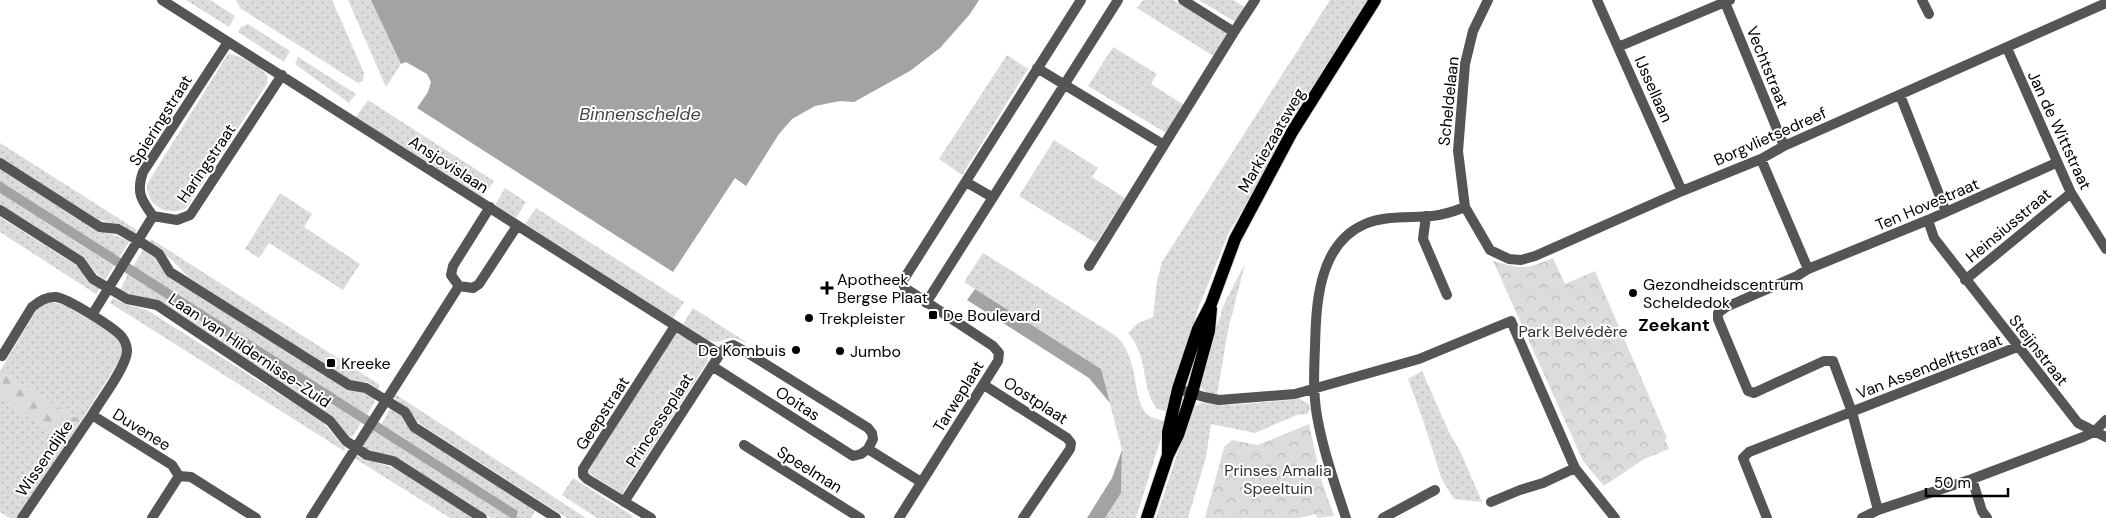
<svg xmlns="http://www.w3.org/2000/svg" width="2106" height="518" viewBox="0 0 2106 518" font-family="'DM Sans',sans-serif">
<style>
.grass{fill:url(#grass-dots)}
.forest{fill:url(#forest-firs)}
.park{fill:url(#park-crowns)}
.water{fill:#a3a3a3}
.lines{fill:none;stroke-linecap:round;stroke-linejoin:round}
.primary-casing{stroke:#dbdbdb;stroke-width:14}
.street{stroke:#555;stroke-width:10}
.primary{stroke:#000;stroke-width:12}
.poi-dot{fill:#000;stroke:#fff;stroke-width:2}
.labels{text-anchor:middle;stroke-width:4;stroke-linejoin:round;paint-order:stroke}
.street-label{font-size:16px;fill:#000;stroke:#fff}
.poi-label{font-size:16px;fill:#000;stroke:#fff;text-anchor:start}
.park-label{font-size:16px;fill:#333;stroke:#fff}
.water-label{font-size:18px;font-style:italic;fill:#444;stroke:#fff}
.neighbourhood-label{font-size:18px;font-weight:bold;fill:#000;stroke:#fff}
</style>
<defs>
<pattern id="grass-dots" width="8" height="8" patternUnits="userSpaceOnUse" patternTransform="scale(1.25)"><rect width="8" height="8" fill="#dcdcdc"/><path d="M2 2h.1M6 6h.1" fill="none" stroke="#bbb" stroke-width="1.8" stroke-linecap="round"/></pattern>
<pattern id="forest-firs" width="22" height="20" patternUnits="userSpaceOnUse" patternTransform="scale(1.25)"><rect width="22" height="20" fill="#dcdcdc"/><path d="M5 1l3.5 6h-7zM16 11l3.5 6h-7z" fill="#bbb"/></pattern>
<pattern id="park-crowns" width="20" height="18" patternUnits="userSpaceOnUse" patternTransform="scale(1.25)"><rect width="20" height="18" fill="#dcdcdc"/><path d="M2 6a3 3 0 1 1 6 0M12 15a3 3 0 1 1 6 0" fill="none" stroke="#bbb"/></pattern>
</defs>
<rect width="100%" height="100%" fill="#fff"/>
<path class="grass" d="M186 0H210L235 16 229 27Z
M236 0H332L364 73 363 81 358 83 240 8Z
M348 0H371L401 64 386 87Z
M1143 0H1173L1229 34 1215 57 1137 8Z
M1199 0H1233L1246 8 1237 23Z
M1330 0H1368L1229 232 1198 309 1168 412 1157 409C1140 386 1149 356 1128 333L1138 323 1153 317 1157 281 1162 262Z
M248 24 290 51 284 62 238 32 241 27Z
M1113 47 1157 74 1151 84 1184 105 1166 133 1088 86Z
M228 54C237 54 264 68 267 76 268 79 267 81 267 84L186 208C168 217 146 206 147 184Z
M1007 55 1028 69 962 175 939 159Z
M298 57 356 94 349 103 295 64Z
M368 100 494 181 483 197 356 117Z
M1054 140 1098 168 1092 177 1125 198 1096 243 1019 196Z
M0 143 137 230 135 233 117 224 99 220 0 158Z
M0 168 94 228 130 241 119 257 0 181Z
M505 188 526 202 516 218 495 205Z
M0 193 114 266 105 280 98 275 86 261 0 206Z
M280 193 312 214 304 227 360 264 343 290 269 243 259 258 245 249Z
M536 208 684 302 673 318 525 224Z
M0 217 79 267 100 288 96 294 0 232Z
M151 239 380 385 378 389 367 382 348 381 188 277 172 260 149 242Z
M144 249 157 258 165 272 348 389 372 395 375 401 367 415 133 266Z
M983 253 1113 334C1143 356 1129 404 1151 417 1155 419 1162 420 1166 422L1136 518H1105L1121 493 1122 450 1101 369 964 282Z
M1245 264 1228 330 1217 395C1207 393 1202 392 1199 382L1224 304Z
M128 274 361 423 353 436 348 437 165 311 120 290Z
M113 298 125 304 147 310 314 416 324 424 345 448 344 451 110 303Z
M50 302 65 305 115 335C122 342 124 348 121 358L81 421 0 371 37 309 42 304Z
M693 308 746 342 745 343C726 330 725 346 711 341 701 339 691 329 683 324Z
M676 332C688 339 708 346 708 361L622 494 587 472Z
M1422 371 1448 430 1461 453 1482 502 1454 499 1442 480 1423 420 1408 379Z
M395 394 586 518H567L423 426C412 418 405 406 393 397Z
M0 399 68 441 18 518H10L0 512Z
M1300 399 1309 404 1310 410 1307 414 1297 415 1255 433 1211 424 1206 457 1188 518H1156L1193 407 1201 403 1232 405Z
M395 409 536 509 531 518H516L518 511 382 424 389 410Z
M372 429 511 518H491L401 461 360 447Z
M356 456 394 468 474 518H450L354 458Z
M573 478 633 516 632 518H597L562 495Z"/>
<path class="forest" d="M0 371 81 421 68 441 0 399Z"/>
<path class="park" d="M1553 258 1565 284 1595 271 1667 438 1665 440 1669 449 1644 459 1604 486 1583 461 1493 261C1523 269 1524 270 1553 258Z
M1309 424 1322 482 1334 516 1317 518 1316 514 1298 518H1205L1224 447 1232 440 1258 445Z"/>
<path class="water" d="M371 0H979L970 14 940 48 910 71 854 102 840 101 815 106 792 119 779 134 746 186 735 178 673 272 417 108 428 92 431 82 427 74 406 62 401 64Z
M0 181 518 511 516 518H511L0 193Z
M975 289 1101 369 1110 403 1089 378 967 300Z
M1122 450 1121 493 1105 518H1087L1112 478Z"/>
<g class="lines">
<defs>
<path id="primary" d="M1168 455V432L1178 389 1198 329 1211 304 1235 239 1292 132 1375 0
M1147 518 1168 455 1178 435 1192 393 1209 331 1211 309"/>
</defs>
<use href="#primary" class="primary-casing"/>
<path class="street" d="M162 0 720 354
M1488 0 1473 31 1465 64 1458 151 1465 207 1490 250 1509 259 1521 260 1535 256 1682 191 1761 159 1784 146 2106 3
M1597 0 1682 191
M1724 0 1784 146
M1922 0 1929 14
M1234 32 1255 0
M1618 47 1730 0
M2007 48 2071 193 2106 249
M1037 68 1164 145 1234 32 1183 0
M1900 95 1946 212
M1761 159 1808 269
M0 163 100 227 118 229 139 241 159 254 170 272 349 385 366 388 405 412 414 427 556 518
M966 182 992 197
M490 207 453 266 451 275 459 286 473 288 479 284 517 226
M0 210 80 261 93 279 127 299 157 305 330 421 346 441 367 455 393 461 482 518
M153 216C141 200 136 192 143 172L228 42
M1426 216 1423 239 1447 295
M1928 220 1934 238 2078 423 2106 437
M1089 266 1164 145
M1965 280 2071 193
M926 303 1118 0
M92 315 153 216 177 220 190 215 282 75
M0 355 2 356 32 307C39 301 47 296 56 297 67 298 115 328 122 337 125 341 127 346 127 351 127 366 100 401 92 415L172 465 179 476 191 477 256 518
M712 366 853 456 861 454 868 449 921 482
M984 385 1067 438 1071 443 1070 449 1023 518
M1178 389 1204 397 1219 400 1295 394 1419 359 1511 321 1575 468 1615 518
M744 445 860 518
M1972 479 1982 511 1987 518
M624 502 720 354 725 348 733 345 746 352 868 428 872 433 873 439 868 449
M1491 502 1520 490 1543 483 1575 468
M1878 510 1852 412 1833 361H1824L1754 393 1748 391 1718 319V313L1726 307 1797 276 1808 269 1928 220 2056 163
M22 518 92 415
M152 518 179 476
M311 518 459 286
M651 518 587 479 583 475V469L675 326
M899 518 998 361 999 353 993 346 905 288 902 282 1081 0
M1346 518C1335 485 1323 450 1317 416 1313 393 1314 370 1315 347 1316 305 1318 244 1365 224 1386 215 1410 218 1432 216 1444 215 1455 211 1465 207
M1383 518 1435 490
M1767 518 1743 458 1749 452 2017 347
M1862 518 1878 510 1972 479 2083 437 2094 432 2106 420"/>
<use href="#primary" class="primary"/>
</g>
<g class="poi-dot">
<path d="M824.5 280.5h5v5h5v5h-5v5h-5v-5h-5v-5h5z"/>
<circle cx="1633" cy="293" r="5"/>
<rect x="928" y="310" width="10" height="10" rx="2.5"/>
<circle cx="809" cy="318" r="5"/>
<circle cx="796" cy="350" r="5"/>
<circle cx="840" cy="351" r="5"/>
<rect x="326" y="358" width="10" height="10" rx="2.5"/>
</g>
<g class="labels">
<g class="street-label">
<text transform="translate(1768 67) rotate(68)" y="6">Vechtstraat</text>
<text transform="translate(1654 89) rotate(66)" y="6">IJssellaan</text>
<text transform="translate(1448 101) rotate(-84)" y="6">Scheldelaan</text>
<text transform="translate(160 120) rotate(-58)" y="6">Spieringstraat</text>
<text transform="translate(2060 130) rotate(65)" y="6">Jan de Wittstraat</text>
<text transform="translate(1770 136) rotate(-24)" y="6">Borgvlietsedreef</text>
<text transform="translate(1271 140) rotate(-60)" y="6">Markiezaatsweg</text>
<text transform="translate(206 163) rotate(-56)" y="6">Haringstraat</text>
<text transform="translate(449 164) rotate(33)" y="6">Ansjovislaan</text>
<text transform="translate(1927 204) rotate(-23)" y="6">Ten Hovestraat</text>
<text transform="translate(2008 225) rotate(-40)" y="6">Heinsiusstraat</text>
<text transform="translate(250 350) rotate(34)" y="6">Laan van Hildernisse-Zuid</text>
<text transform="translate(2039 350) rotate(52)" y="6">Steijnstraat</text>
<text transform="translate(1929 366) rotate(-21)" y="6">Van Assendelftstraat</text>
<text transform="translate(958 396) rotate(-58)" y="6">Tarweplaat</text>
<text transform="translate(1036 400) rotate(33)" y="6">Oostplaat</text>
<text transform="translate(798 403) rotate(33)" y="6">Ooitas</text>
<text transform="translate(602 413) rotate(-57)" y="6">Geepstraat</text>
<text transform="translate(659 420) rotate(-57)" y="6">Princesseplaat</text>
<text transform="translate(142 429) rotate(32)" y="6">Duvenee</text>
<text transform="translate(44 458) rotate(-56)" y="6">Wissendijke</text>
<text transform="translate(810 469) rotate(32)" y="6">Speelman</text>
</g>
<g class="poi-label">
<text x="837" y="285">Apotheek<tspan x="837" dy="18">Bergse Plaat</tspan></text>
<text x="1643" y="290">Gezondheidscentrum<tspan x="1643" dy="18">Scheldedok</tspan></text>
<text x="943" y="321">De Boulevard</text>
<text x="819" y="324">Trekpleister</text>
<text x="786" y="356" text-anchor="end">De Kombuis</text>
<text x="850" y="357">Jumbo</text>
<text x="341" y="369">Kreeke</text>
</g>
<g class="park-label">
<text x="1573" y="337">Park Belvédère</text>
<text x="1278" y="476">Prinses Amalia<tspan x="1278" dy="18">Speeltuin</tspan></text>
</g>
<g class="water-label">
<text x="640" y="120">Binnenschelde</text>
</g>
<g class="neighbourhood-label">
<text x="1674" y="331">Zeekant</text>
</g>
</g>
<path d="M1926 488v8h82v-8" fill="none" stroke="#000000" stroke-width="2.5"/>
<text x="1934" y="488" font-size="15" fill="#000000" stroke="#ffffff" stroke-width="4" paint-order="stroke">50 m</text>
</svg>
